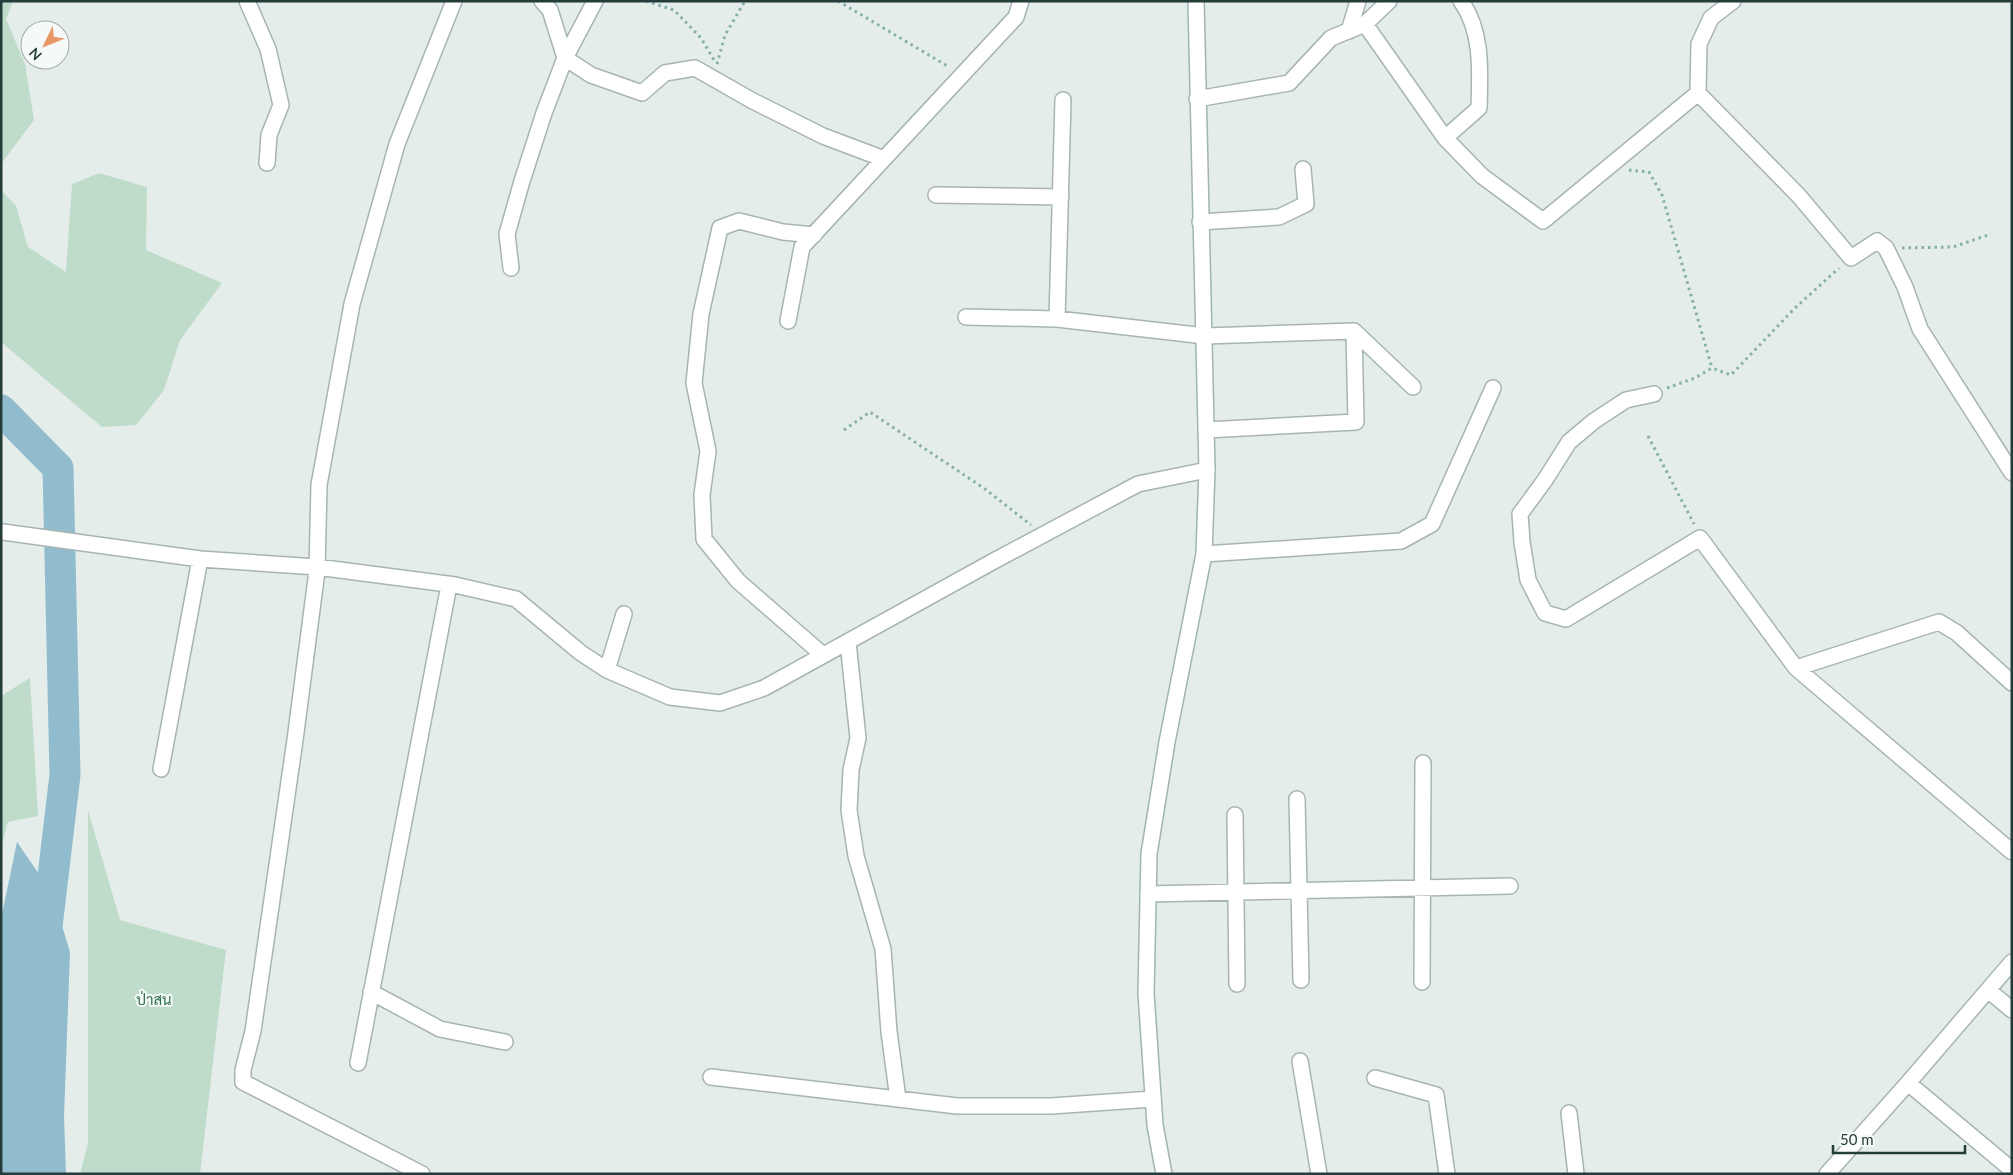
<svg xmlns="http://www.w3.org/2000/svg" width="2013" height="1175" viewBox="0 0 2013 1175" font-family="Lato,Sarabun,sans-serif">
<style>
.green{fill:#bfdccb}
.water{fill:#90bcce}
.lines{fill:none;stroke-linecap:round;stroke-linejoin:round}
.river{stroke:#90bcce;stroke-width:31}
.street-casing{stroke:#a7b5b2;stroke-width:18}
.secondary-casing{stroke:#a0b5b0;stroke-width:18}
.path{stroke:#87aea7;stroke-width:3;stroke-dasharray:2.5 4;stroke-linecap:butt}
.street{stroke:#fff;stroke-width:15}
.secondary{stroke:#fff;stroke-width:15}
.labels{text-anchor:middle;stroke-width:4;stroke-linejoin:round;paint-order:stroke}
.park-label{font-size:15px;fill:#317253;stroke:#f5f9f8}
</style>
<rect width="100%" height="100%" fill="#e4edea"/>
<path class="green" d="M1 1H13L6 19 25 64 34 120 1 164Z
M99 173 147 187 146 250 222 283 180 340 164 390 136 425 102 427 1 342V190L16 206 28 247 66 272 72 184Z
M30 678 38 816 8 822 1 848V696Z
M88 810 120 920 226 950 200 1174H80L88 1143Z"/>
<path class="water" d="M17 842 52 893 70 952 64 1117 66 1174H1V919Z"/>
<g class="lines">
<path class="river" d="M1 410 58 468 65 775 46 935"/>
<defs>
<path id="street" d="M247 1 268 49 281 105 269 135 267 163
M542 1 550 10 565 58 591 75 642 93 665 73 695 68 751 100 823 136 884 159
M1365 24 1389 1
M1349 31 1358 1
M1698 93 1799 196 1851 258 1877 241 1886 248 1905 287 1920 329 2012 473
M1197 99 1289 83 1331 38 1365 24 1445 138 1482 176 1543 221 1698 93 1699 44 1711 18 1733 1
M1445 138 1479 108C1480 72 1483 32 1461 1
M936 195 1061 197
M1200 222 1279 217 1306 204 1303 169
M814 235 783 232 739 221 720 228 701 314 694 383 708 451 702 495 704 539 738 581 823 655
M511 268 507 234 522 181 544 113 565 58 595 1
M966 317 1057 319 1205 336 1354 331 1356 422 1206 430
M1057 319 1063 100
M788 321 802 247 1016 17 1021 1
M1354 331 1413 387
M1654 394 1626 400 1594 421 1569 442 1545 480 1520 514 1522 542 1528 580 1545 613 1566 619 1700 538 1796 668 2012 852
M3 532 200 559 317 567 455 585 516 599 581 653 607 670 670 697 720 703 764 688 992 562 1138 484 1207 470
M1204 554 1401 541 1432 524 1493 388
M848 642 858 738 851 770 849 810 856 856 883 949 889 1032 898 1099
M1796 668 1939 622 1957 633 2012 683
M607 670 624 614
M161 769 200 559
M1297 799 1301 980
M1235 815 1237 984
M1148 894 1510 886
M1422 982 1423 763
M1988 990 2012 1010
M371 992 440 1029 505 1042
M1300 1061 1319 1174
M358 1063 449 585
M711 1077 957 1106H1051L1153 1099
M1375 1078 1436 1095 1447 1174
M1908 1083 2012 1170
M1569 1113 1576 1174
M422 1174 243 1082V1070L253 1031 295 740 317 571 319 485 352 304 397 144 454 1
M1827 1174 1908 1083 2012 962"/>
<path id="secondary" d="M1164 1174 1155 1125 1146 993 1149 854 1167 742 1204 554 1207 470 1196 1"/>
</defs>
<use href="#street" class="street-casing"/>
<use href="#secondary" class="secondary-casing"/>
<path class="path" d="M646 1 674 10 701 38 714 60
M838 1 949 67
M717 64 725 35 745 1
M1629 170 1649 172 1662 195 1712 368
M1902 248 1953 247 1991 234
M1667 388 1695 378 1712 368 1731 375 1795 308 1839 268
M844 430 870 412 985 489 1031 525
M1648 436 1694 524"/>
<use href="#street" class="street"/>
<use href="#secondary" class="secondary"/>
</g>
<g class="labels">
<g class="park-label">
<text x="154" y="1005">ป่าสน</text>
</g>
</g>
<rect width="2013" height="1175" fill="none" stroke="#253d3a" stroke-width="5"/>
<g transform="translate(45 45) rotate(227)"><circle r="24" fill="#f5f9f8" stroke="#a2aeac"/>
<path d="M0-4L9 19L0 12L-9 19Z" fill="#e99766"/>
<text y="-8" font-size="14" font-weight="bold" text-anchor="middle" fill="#253d3a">N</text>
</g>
<path d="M1833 1145v8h132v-8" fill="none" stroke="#253d3a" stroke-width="2.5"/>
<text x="1840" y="1145" font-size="15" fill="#253d3a" stroke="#f5f9f8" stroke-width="4" paint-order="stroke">50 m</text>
</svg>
